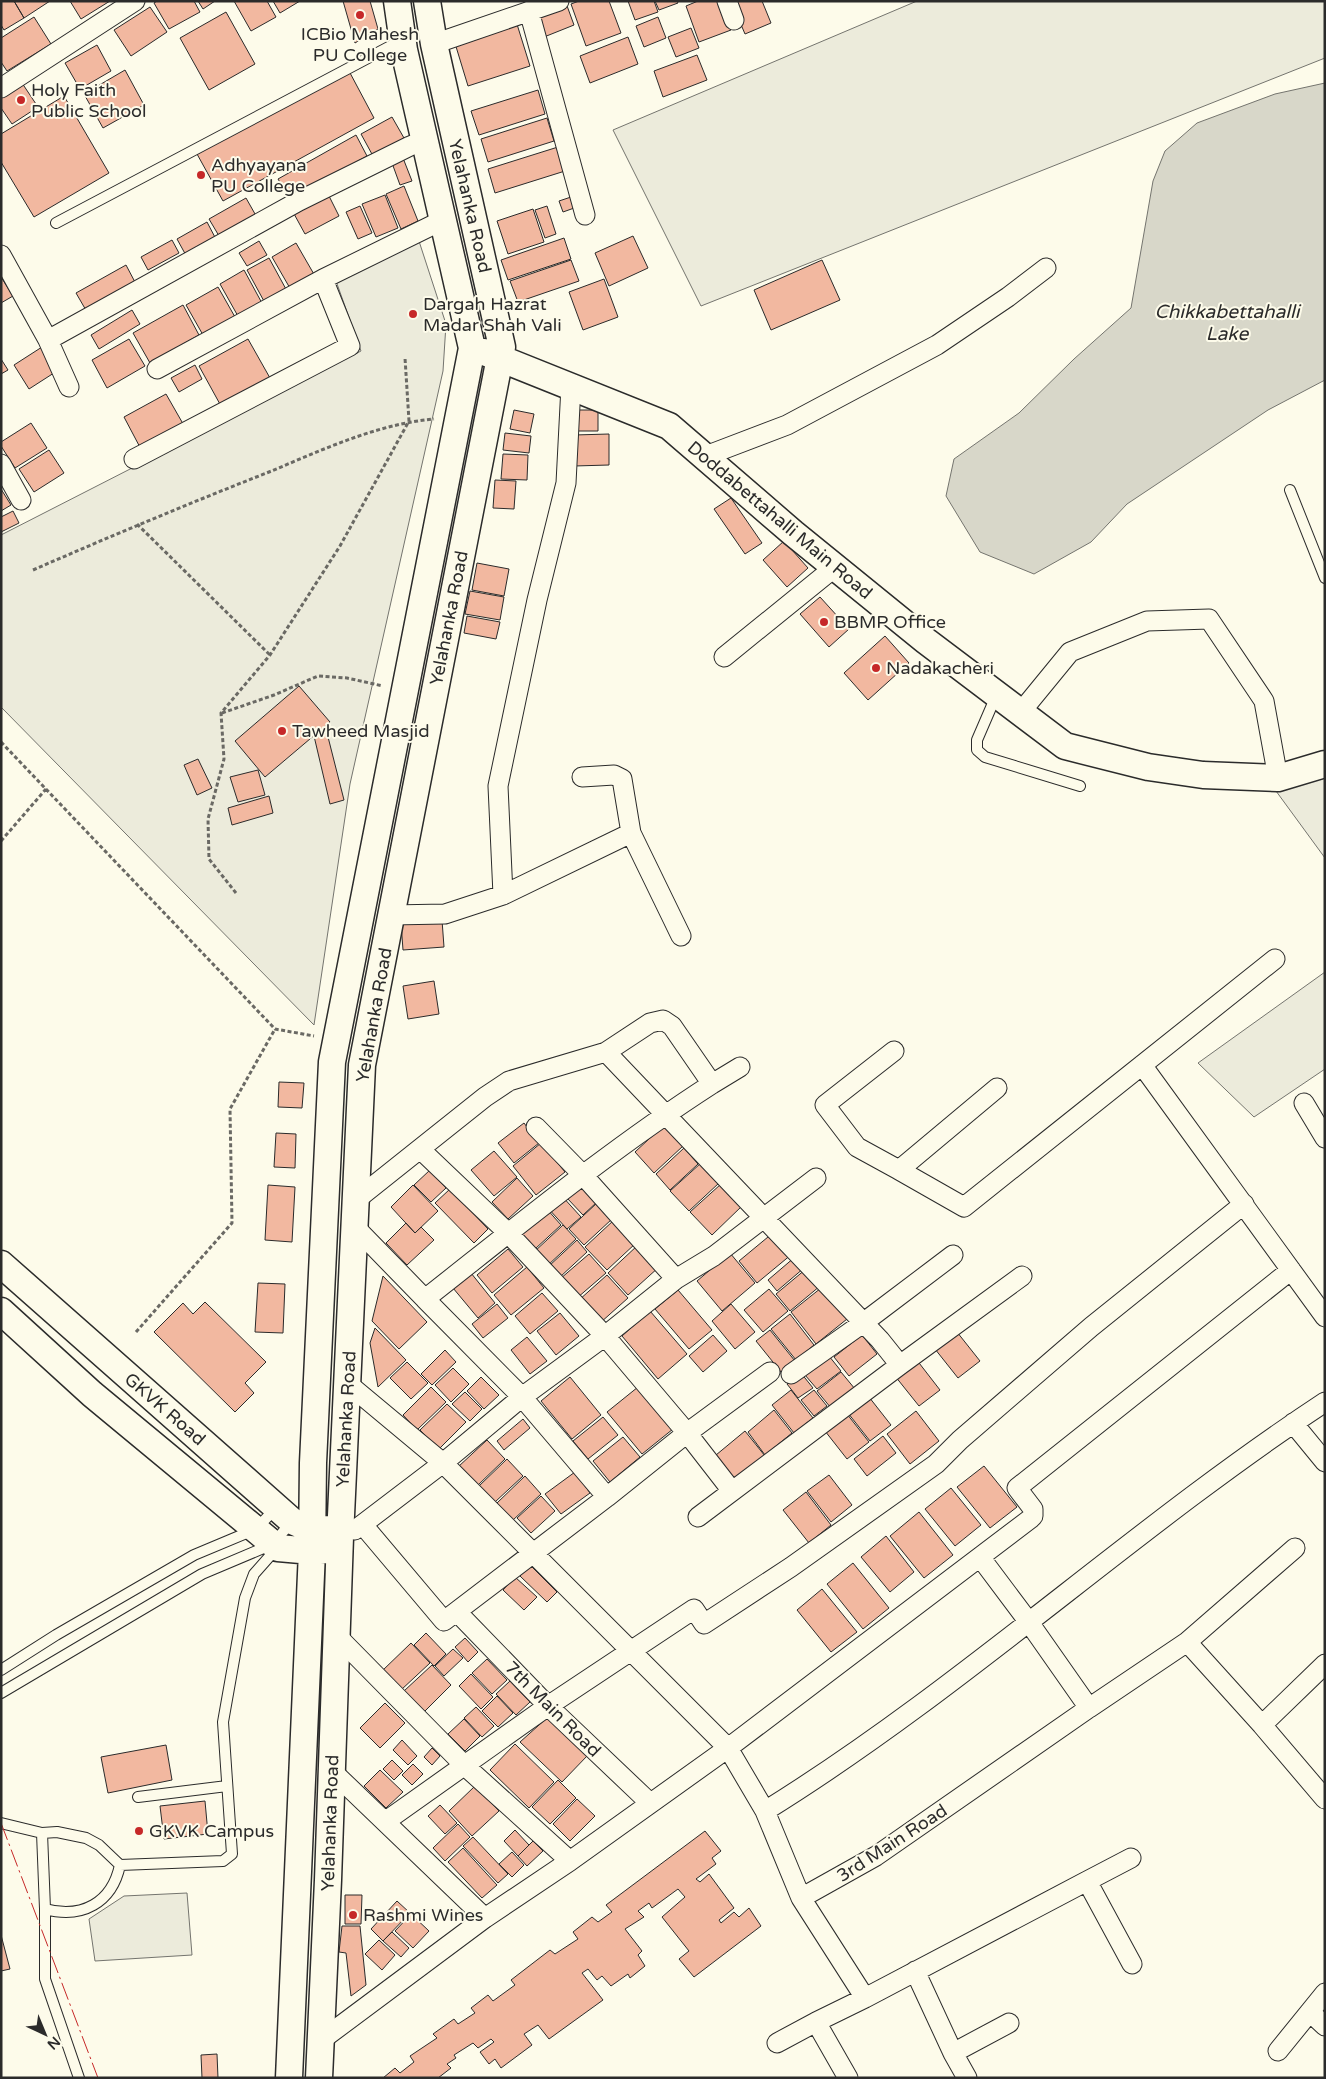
<svg xmlns="http://www.w3.org/2000/svg" width="1326" height="2079" viewBox="0 0 1326 2079" font-family="'Varela Round',sans-serif">
<style>
.green{fill:#ecebdb;stroke:#74746e}
.water{fill:#d8d7c9;stroke:#74746e}
.building{fill:#f2b8a0;stroke:#2b2b2b}
.lines{fill:none;stroke-linecap:round;stroke-linejoin:round}
.lane-casing{stroke:#2b2b2b;stroke-width:12}
.street-casing{stroke:#2b2b2b;stroke-width:21}
.secondary-casing{stroke:#2b2b2b;stroke-width:29}
.path{stroke:#6a6964;stroke-width:3;stroke-dasharray:4 2.5;stroke-linecap:butt}
.lane{stroke:#fdfbea;stroke-width:10}
.street{stroke:#fdfbea;stroke-width:19}
.secondary{stroke:#fdfbea;stroke-width:26}
.power{stroke:#c62828;stroke-width:1;stroke-dasharray:18 4 2.5 4;stroke-linecap:butt}
.poi-dot{fill:#c62828;stroke:#fdfbea;stroke-width:2}
.labels{text-anchor:middle;stroke-width:4;stroke-linejoin:round;paint-order:stroke}
.poi-label{font-size:18px;fill:#2b2b2b;stroke:#fdfbea;text-anchor:start}
.street-label{font-size:18px;fill:#2b2b2b;stroke:#fdfbea}
.water-label{font-size:19px;font-style:italic;fill:#2b2b2b;stroke:#fdfbea}
</style>
<rect width="100%" height="100%" fill="#fdfbea"/>
<path class="green" d="M917 1H1325V58L701 306 613 130Z
M418 238 446 324 443 371 350 784 314 1025 1 707V535L361 351 336 281Z
M1325 778V858L1276 791Z
M1325 972V1069L1254 1117 1198 1063Z
M187 1893 192 1955 95 1961 89 1919 124 1896Z"/>
<path class="water" d="M1325 83V380L1268 410 1127 504 1091 542 1034 574 980 552 946 496 954 459 1019 413 1074 359 1131 308 1153 181 1165 151 1197 123 1275 94Z"/>
<path class="building" d="M1 1H14L24 18 4 30 1 25Z
M14 1H50L24 18Z
M70 1H110L81 19Z
M157 1H194L200 12 169 29 154 3Z
M198 1H215L203 9Z
M234 1H267L276 17 251 31Z
M273 1H300L280 13Z
M343 1H370L378 29 355 43Z
M579 1H609L621 33 586 46 571 4Z
M628 1H654L658 12 635 20Z
M655 1H677L678 3 659 10Z
M698 1H720L731 30 699 42 686 6Z
M731 1H762L771 23 745 34Z
M566 3 574 25 544 37 536 15Z
M150 7 167 32 131 56 114 30Z
M226 12 255 64 209 90 180 38Z
M34 17 51 44 7 71 1 62V38Z
M658 17 666 38 644 47 636 26Z
M516 21 530 66 468 86 454 40Z
M691 28 699 48 676 57 668 37Z
M628 37 638 64 590 83 580 56Z
M97 45 111 71 80 89 65 63Z
M697 55 707 80 663 97 654 71Z
M125 70 144 105 103 128 84 94Z
M349 71 374 118 223 201 197 154Z
M22 83 38 107 12 124 1 108V97Z
M538 90 545 114 479 135 471 111Z
M64 96 109 173 34 217 1 162V134Z
M392 117 404 138 373 156 361 134Z
M547 118 554 141 488 162 481 139Z
M356 135 367 156 290 199 278 179Z
M558 147 565 171 495 193 488 169Z
M403 158 412 181 400 185 392 163Z
M404 186 418 221 401 229 386 194Z
M328 194 339 216 305 234 293 212Z
M385 195 398 228 376 237 362 204Z
M574 196 577 207 563 212 559 201Z
M246 198 259 221 222 241 209 219Z
M360 206 372 233 358 239 346 212Z
M547 206 556 234 545 238 535 210Z
M533 209 544 242 508 254 497 221Z
M207 222 218 243 188 259 177 239Z
M633 236 648 268 609 286 595 253Z
M564 238 571 259 508 280 501 260Z
M172 240 179 253 148 270 141 257Z
M259 241 267 255 247 266 239 253Z
M296 243 315 276 291 290 272 257Z
M269 258 287 291 265 303 247 270Z
M571 260 579 281 518 302 510 281Z
M822 260 840 300 771 330 754 290Z
M126 265 136 284 87 312 76 293Z
M244 270 263 305 239 318 220 284Z
M1 277 13 296 1 303Z
M604 279 618 317 583 330 569 292Z
M218 287 235 317 203 335 186 305Z
M183 305 199 335 150 363 133 333Z
M132 310 140 324 99 349 91 335Z
M129 339 145 366 107 388 92 360Z
M248 339 270 378 221 406 199 366Z
M42 347 57 371 29 389 14 365Z
M1 359 8 370 1 374Z
M195 365 202 379 179 392 171 378Z
M166 394 186 429 143 453 124 417Z
M514 410 534 414 530 433 510 429Z
M575 410H598V431H575Z
M31 423 47 448 15 468 1 446V442Z
M505 433 531 436 529 453 503 450Z
M609 434V465L574 466V435Z
M49 450 64 473 34 492 19 469Z
M503 454 528 455 527 480 501 479Z
M495 480 516 481 514 509 493 508Z
M1 489 11 505 1 511Z
M731 498 762 543 745 554 714 509Z
M13 511 19 523 1 532V517Z
M784 541 808 568 787 587 763 560Z
M477 563 509 569 504 596 472 590Z
M470 591 504 597 500 620 465 614Z
M820 597 849 629 829 647 800 614Z
M467 616 500 622 496 639 464 633Z
M885 636 909 663 868 700 844 673Z
M299 686 330 722 265 777 235 741Z
M327 733 344 800 330 804 314 736Z
M198 759 212 788 197 795 184 765Z
M258 770 265 795 238 802 230 777Z
M269 796 273 813 232 825 228 808Z
M442 920 444 947 403 950 401 923Z
M434 981 439 1014 408 1019 403 986Z
M279 1082 304 1083 302 1108 278 1107Z
M524 1123 539 1143 514 1163 498 1143Z
M664 1125 683 1146 654 1173 635 1152Z
M276 1133 296 1134 295 1168 274 1167Z
M541 1143 565 1172 536 1195 513 1166Z
M684 1148 698 1164 670 1190 656 1174Z
M494 1151 517 1177 494 1196 471 1170Z
M701 1163 719 1183 689 1211 670 1191Z
M430 1170 446 1188 431 1202 414 1185Z
M517 1178 533 1196 508 1219 492 1202Z
M721 1184 742 1206 712 1235 690 1212Z
M268 1185 295 1187 292 1242 265 1240Z
M413 1185 438 1211 415 1233 391 1207Z
M581 1185 597 1202 583 1215 567 1198Z
M450 1189 488 1229 474 1243 435 1203Z
M561 1195 581 1217 567 1229 547 1207Z
M597 1203 612 1219 584 1245 569 1229Z
M546 1208 561 1225 535 1249 519 1232Z
M614 1220 636 1243 607 1270 585 1247Z
M406 1223 415 1233 421 1227 434 1240 407 1265 386 1243Z
M563 1225 576 1239 547 1266 534 1252Z
M774 1232 792 1254 757 1283 739 1261Z
M577 1240 587 1252 560 1277 549 1266Z
M638 1245 659 1267 628 1295 608 1273Z
M508 1249 523 1267 492 1293 477 1275Z
M730 1253 755 1283 722 1311 697 1281Z
M589 1254 606 1273 577 1298 560 1279Z
M795 1257 804 1268 777 1291 768 1280Z
M527 1267 544 1288 511 1315 494 1295Z
M806 1269 820 1286 790 1311 776 1294Z
M471 1273 495 1303 478 1318 453 1288Z
M607 1275 628 1298 600 1323 579 1300Z
M383 1276 427 1322 399 1349 372 1321Z
M258 1283 285 1284 283 1333 255 1332Z
M821 1288 847 1319 816 1344 791 1312Z
M769 1289 788 1311 763 1332 744 1310Z
M678 1290 712 1330 689 1349 655 1309Z
M542 1293 558 1311 530 1334 515 1316Z
M205 1302 266 1362 245 1383 254 1393 235 1412 154 1332 183 1303 193 1314Z
M497 1304 508 1318 483 1338 472 1324Z
M731 1304 755 1332 735 1349 712 1321Z
M650 1311 687 1354 658 1379 622 1336Z
M560 1313 579 1336 556 1355 537 1331Z
M790 1314 814 1345 796 1360 771 1329Z
M375 1328 406 1360 378 1387 370 1343Z
M770 1330 795 1361 781 1372 756 1341Z
M957 1332 980 1361 958 1378 935 1349Z
M713 1335 727 1351 703 1372 689 1356Z
M862 1335 877 1354 849 1376 834 1357Z
M527 1337 547 1361 530 1374 511 1350Z
M445 1350 456 1362 432 1385 421 1374Z
M829 1356 841 1371 817 1389 805 1375Z
M916 1359 940 1390 919 1406 895 1376Z
M407 1362 428 1383 411 1399 390 1378Z
M453 1368 469 1384 451 1402 435 1385Z
M841 1372 855 1389 831 1408 817 1391Z
M801 1373 813 1388 798 1398 787 1384Z
M481 1377 499 1395 484 1409 467 1391Z
M570 1377 601 1415 572 1439 541 1401Z
M431 1387 446 1402 417 1430 403 1415Z
M638 1387 673 1429 642 1454 607 1412Z
M791 1390 813 1418 794 1433 772 1405Z
M814 1390 827 1406 814 1416 801 1400Z
M465 1392 482 1409 470 1421 452 1404Z
M869 1397 891 1425 870 1441 848 1413Z
M447 1404 466 1422 439 1449 420 1430Z
M774 1410 792 1433 765 1455 748 1432Z
M916 1411 939 1441 910 1464 887 1434Z
M847 1414 869 1442 847 1459 825 1431Z
M603 1417 618 1435 588 1459 573 1441Z
M523 1419 530 1428 504 1450 497 1441Z
M745 1431 765 1456 735 1480 716 1455Z
M883 1436 896 1453 867 1476 854 1459Z
M623 1437 640 1457 610 1482 593 1461Z
M487 1440 505 1459 477 1486 458 1467Z
M507 1459 523 1476 495 1502 479 1486Z
M984 1466 1017 1507 990 1528 957 1487Z
M575 1472 590 1493 561 1514 545 1494Z
M829 1475 852 1505 831 1522 807 1491Z
M525 1476 541 1494 513 1520 497 1503Z
M951 1488 981 1525 955 1546 925 1509Z
M806 1492 831 1525 809 1543 783 1510Z
M541 1496 555 1511 531 1533 517 1518Z
M919 1512 953 1555 924 1578 890 1536Z
M886 1536 914 1572 890 1592 861 1557Z
M853 1563 889 1608 863 1629 827 1584Z
M530 1565 557 1592 547 1602 520 1576Z
M515 1577 537 1597 524 1610 503 1590Z
M822 1589 857 1632 831 1652 797 1610Z
M426 1633 446 1654 434 1666 414 1645Z
M465 1638 478 1652 468 1662 455 1647Z
M411 1643 430 1663 401 1690 382 1671Z
M453 1649 463 1658 444 1676 435 1666Z
M487 1659 507 1680 492 1694 472 1673Z
M432 1665 451 1685 424 1712 404 1691Z
M471 1674 493 1697 481 1709 459 1686Z
M510 1681 530 1702 516 1715 496 1694Z
M497 1696 513 1713 498 1727 482 1711Z
M385 1703 405 1723 380 1748 360 1728Z
M476 1707 494 1726 482 1737 464 1718Z
M548 1717 588 1755 562 1782 520 1742Z
M464 1719 480 1736 465 1751 448 1734Z
M402 1740 417 1756 408 1765 393 1750Z
M515 1744 554 1782 529 1808 490 1770Z
M166 1745 172 1780 108 1793 101 1757Z
M432 1748 440 1756 432 1765 424 1757Z
M392 1760 403 1771 394 1780 383 1769Z
M413 1764 423 1774 412 1785 402 1775Z
M380 1770 403 1792 386 1808 364 1786Z
M558 1780 576 1798 550 1824 532 1807Z
M475 1786 499 1811 472 1836 449 1811Z
M577 1799 595 1816 570 1841 553 1824Z
M205 1801 208 1834 164 1839 160 1806Z
M440 1805 457 1823 445 1834 428 1816Z
M458 1824 470 1837 445 1861 433 1848Z
M515 1830 529 1845 518 1856 504 1841Z
M705 1831 721 1851 712 1858 716 1864 696 1879 700 1882 709 1874 734 1908 719 1920 721 1923 734 1912 739 1917 749 1908 761 1926 694 1977 679 1959 689 1951 662 1917 685 1897 678 1889 652 1908 649 1903 638 1911 644 1917 625 1929 642 1951 638 1955 645 1966 630 1978 628 1974 611 1986 602 1976 597 1980 588 1969 582 1973 603 2000 549 2039 538 2025 524 2034 532 2045 501 2068 495 2059 489 2064 480 2052 494 2042 491 2039 478 2048 473 2043 454 2055 456 2058 447 2064 451 2068 438 2078H383L395 2068 400 2073 414 2062 410 2056 437 2038 433 2034 454 2019 458 2024 475 2013 471 2008 488 1995 493 2001 515 1985 511 1980 550 1950 555 1954 578 1939 573 1932 592 1917 598 1922 612 1912 606 1905Z
M473 1837 508 1874 498 1883 463 1846Z
M533 1841 543 1851 527 1866 518 1856Z
M463 1848 497 1885 482 1898 448 1862Z
M512 1852 524 1865 512 1877 499 1864Z
M345 1895H362L361 1924H345Z
M397 1901 410 1913 383 1941 371 1929Z
M411 1914 429 1931 413 1948 395 1931Z
M342 1926H360L366 1985 351 1996 346 1953 339 1952Z
M392 1932 409 1948 401 1957 383 1941Z
M1 1935 10 1969 1 1971Z
M379 1940 395 1955 382 1970 365 1954Z
M217 2054 218 2078H202L201 2055Z"/>
<g class="lines">
<defs>
<path id="lane" d="M56 223 402 40
M1290 490 1325 578
M996 696 977 740V750L985 757 1080 786
M1 1670 56 1635 194 1555 256 1529 276 1508
M1 1693 202 1574 273 1544 292 1521
M138 1797 227 1786
M1 1823 42 1833 57 1832 86 1838 99 1845 120 1865C112 1903 82 1919 45 1909
M42 1833 45 1909V1979L79 2078
M120 1865 223 1861 232 1854 223 1722 245 1598 254 1574 277 1548"/>
<path id="street" d="M727 1 734 20
M529 11 585 215
M434 44 559 1
M1 88 135 1
M1 255 48 340 69 387
M48 340 299 201 410 146 425 140
M157 369 323 279 443 220
M703 457 787 425 937 345 1008 297 1046 268
M134 459 350 346 323 279
M1 464 21 500
M724 657 835 567
M1020 713 1070 652 1147 621 1209 619 1264 701 1278 778
M582 777 614 775 622 779 631 833
M503 895 498 786 537 600 566 483 571 386
M391 915 445 914 503 895 631 833 681 936
M894 1051 825 1105 857 1147 899 1170
M606 1052 880 1340 900 1365
M1142 1065 1325 1317
M712 1084 740 1067
M997 1088 899 1170 964 1207 1275 959
M1304 1103 1325 1138
M536 1127 582 1174 676 1279
M420 1149 509 1234 605 1336 687 1433 770 1372
M355 1227 425 1299C519 1225 611 1149 712 1084L672 1026 663 1020 650 1023 606 1052 509 1081 485 1097 357 1199
M1291 1270 1017 1488 1033 1509V1516L1030 1519 728 1748 765 1811C962 1689 1132 1529 1325 1402
M791 1374 863 1323 953 1255
M1293 1423 1325 1462
M607 1497 687 1433 732 1491
M698 1517 900 1365 1022 1276
M363 1525 444 1621 607 1497 522 1397 425 1299
M355 1530 443 1463 522 1397 605 1336 676 1279 714 1256 816 1178
M457 1612 548 1706 650 1803
M337 1636 465 1766 570 1861
M1325 1664 1262 1725 1325 1799
M1089 1708 1187 1642
M1262 1725 1187 1642 1295 1548
M332 1771 485 1918
M765 1811 801 1898
M386 1821 548 1706 694 1609 704 1624 791 1567 936 1464 960 1440 1091 1327 1244 1204
M1087 1881 1131 1858
M915 1971 953 2053
M865 1998 1087 1881 1132 1964
M1310 2012 1325 2026
M320 2041 485 1918 570 1861 728 1748 443 1463 347 1383
M777 2043 816 2022
M1278 2051 1325 1993
M848 2078 816 2022 865 1998 801 1898 876 1856 1089 1708 1028 1621 980 1557
M967 2078 953 2053 1009 2023"/>
<path id="secondary" d="M484 352 669 426 793 533 926 641 1065 746 1148 767 1203 775 1278 778 1325 764
M1 1264 292 1521 312 1530 329 1529
M1 1311 92 1394 278 1548 312 1551 328 1550
M289 2078 312 1551 313 1463 332 1062 472 348 404 50 397 1
M319 2078 328 1880 340 1537 362 1065 502 347 434 44 427 1"/>
</defs>
<use href="#lane" class="lane-casing"/>
<use href="#street" class="street-casing"/>
<use href="#secondary" class="secondary-casing"/>
<path class="path" d="M137 524 270 655
M33 570C111 536 190 503 269 472 322 450 377 424 434 419
M222 713 274 695 318 676 347 678 383 686
M1 742 275 1029 314 1036
M1 841 46 789
M236 893 209 859 208 819 224 759 221 713 270 655 340 546 409 421 405 358
M136 1332 232 1223 230 1109 275 1029"/>
<use href="#lane" class="lane"/>
<use href="#street" class="street"/>
<use href="#secondary" class="secondary"/>
<path class="power" d="M1 1823 98 2078"/>
</g>
<g class="poi-dot">
<circle cx="360" cy="15" r="5"/>
<circle cx="21" cy="100" r="5"/>
<circle cx="201" cy="175" r="5"/>
<circle cx="413" cy="314" r="5"/>
<circle cx="824" cy="622" r="5"/>
<circle cx="876" cy="668" r="5"/>
<circle cx="282" cy="731" r="5"/>
<circle cx="139" cy="1831" r="5"/>
<circle cx="353" cy="1915" r="5"/>
</g>
<g class="labels">
<g class="poi-label">
<text x="360" y="40" text-anchor="middle">ICBio Mahesh<tspan x="360" dy="21">PU College</tspan></text>
<text x="31" y="96">Holy Faith<tspan x="31" dy="21">Public School</tspan></text>
<text x="211" y="171">Adhyayana<tspan x="211" dy="21">PU College</tspan></text>
<text x="423" y="310">Dargah Hazrat<tspan x="423" dy="21">Madar Shah Vali</tspan></text>
<text x="834" y="628">BBMP Office</text>
<text x="886" y="674">Nadakacheri</text>
<text x="292" y="737">Tawheed Masjid</text>
<text x="149" y="1837">GKVK Campus</text>
<text x="363" y="1921">Rashmi Wines</text>
</g>
<g class="street-label">
<text transform="translate(470 206) rotate(77)" y="6">Yelahanka Road</text>
<text transform="translate(780 520) rotate(40)" y="6">Doddabettahalli Main Road</text>
<text transform="translate(449 618) rotate(-79)" y="6">Yelahanka Road</text>
<text transform="translate(374 1015) rotate(-80)" y="6">Yelahanka Road</text>
<text transform="translate(165 1409) rotate(41)" y="6">GKVK Road</text>
<text transform="translate(346 1419) rotate(-87)" y="6">Yelahanka Road</text>
<text transform="translate(553 1709) rotate(45)" y="6">7th Main Road</text>
<text transform="translate(330 1823) rotate(-88)" y="6">Yelahanka Road</text>
<text transform="translate(892 1843) rotate(-33)" y="6">3rd Main Road</text>
</g>
<g class="water-label">
<text x="1227" y="318">Chikkabettahalli<tspan x="1227" dy="22">Lake</tspan></text>
</g>
</g>
<rect width="1326" height="2079" fill="none" stroke="#2b2b2b" stroke-width="5"/>
<g transform="translate(45 2034) rotate(136)" stroke="#fdfbea" stroke-width="4" paint-order="stroke">
<path d="M0-4L9 19L0 12L-9 19Z" fill="#2b2b2b"/>
<text y="-8" font-size="14" font-weight="bold" text-anchor="middle" fill="#2b2b2b">N</text>
</g>
</svg>
